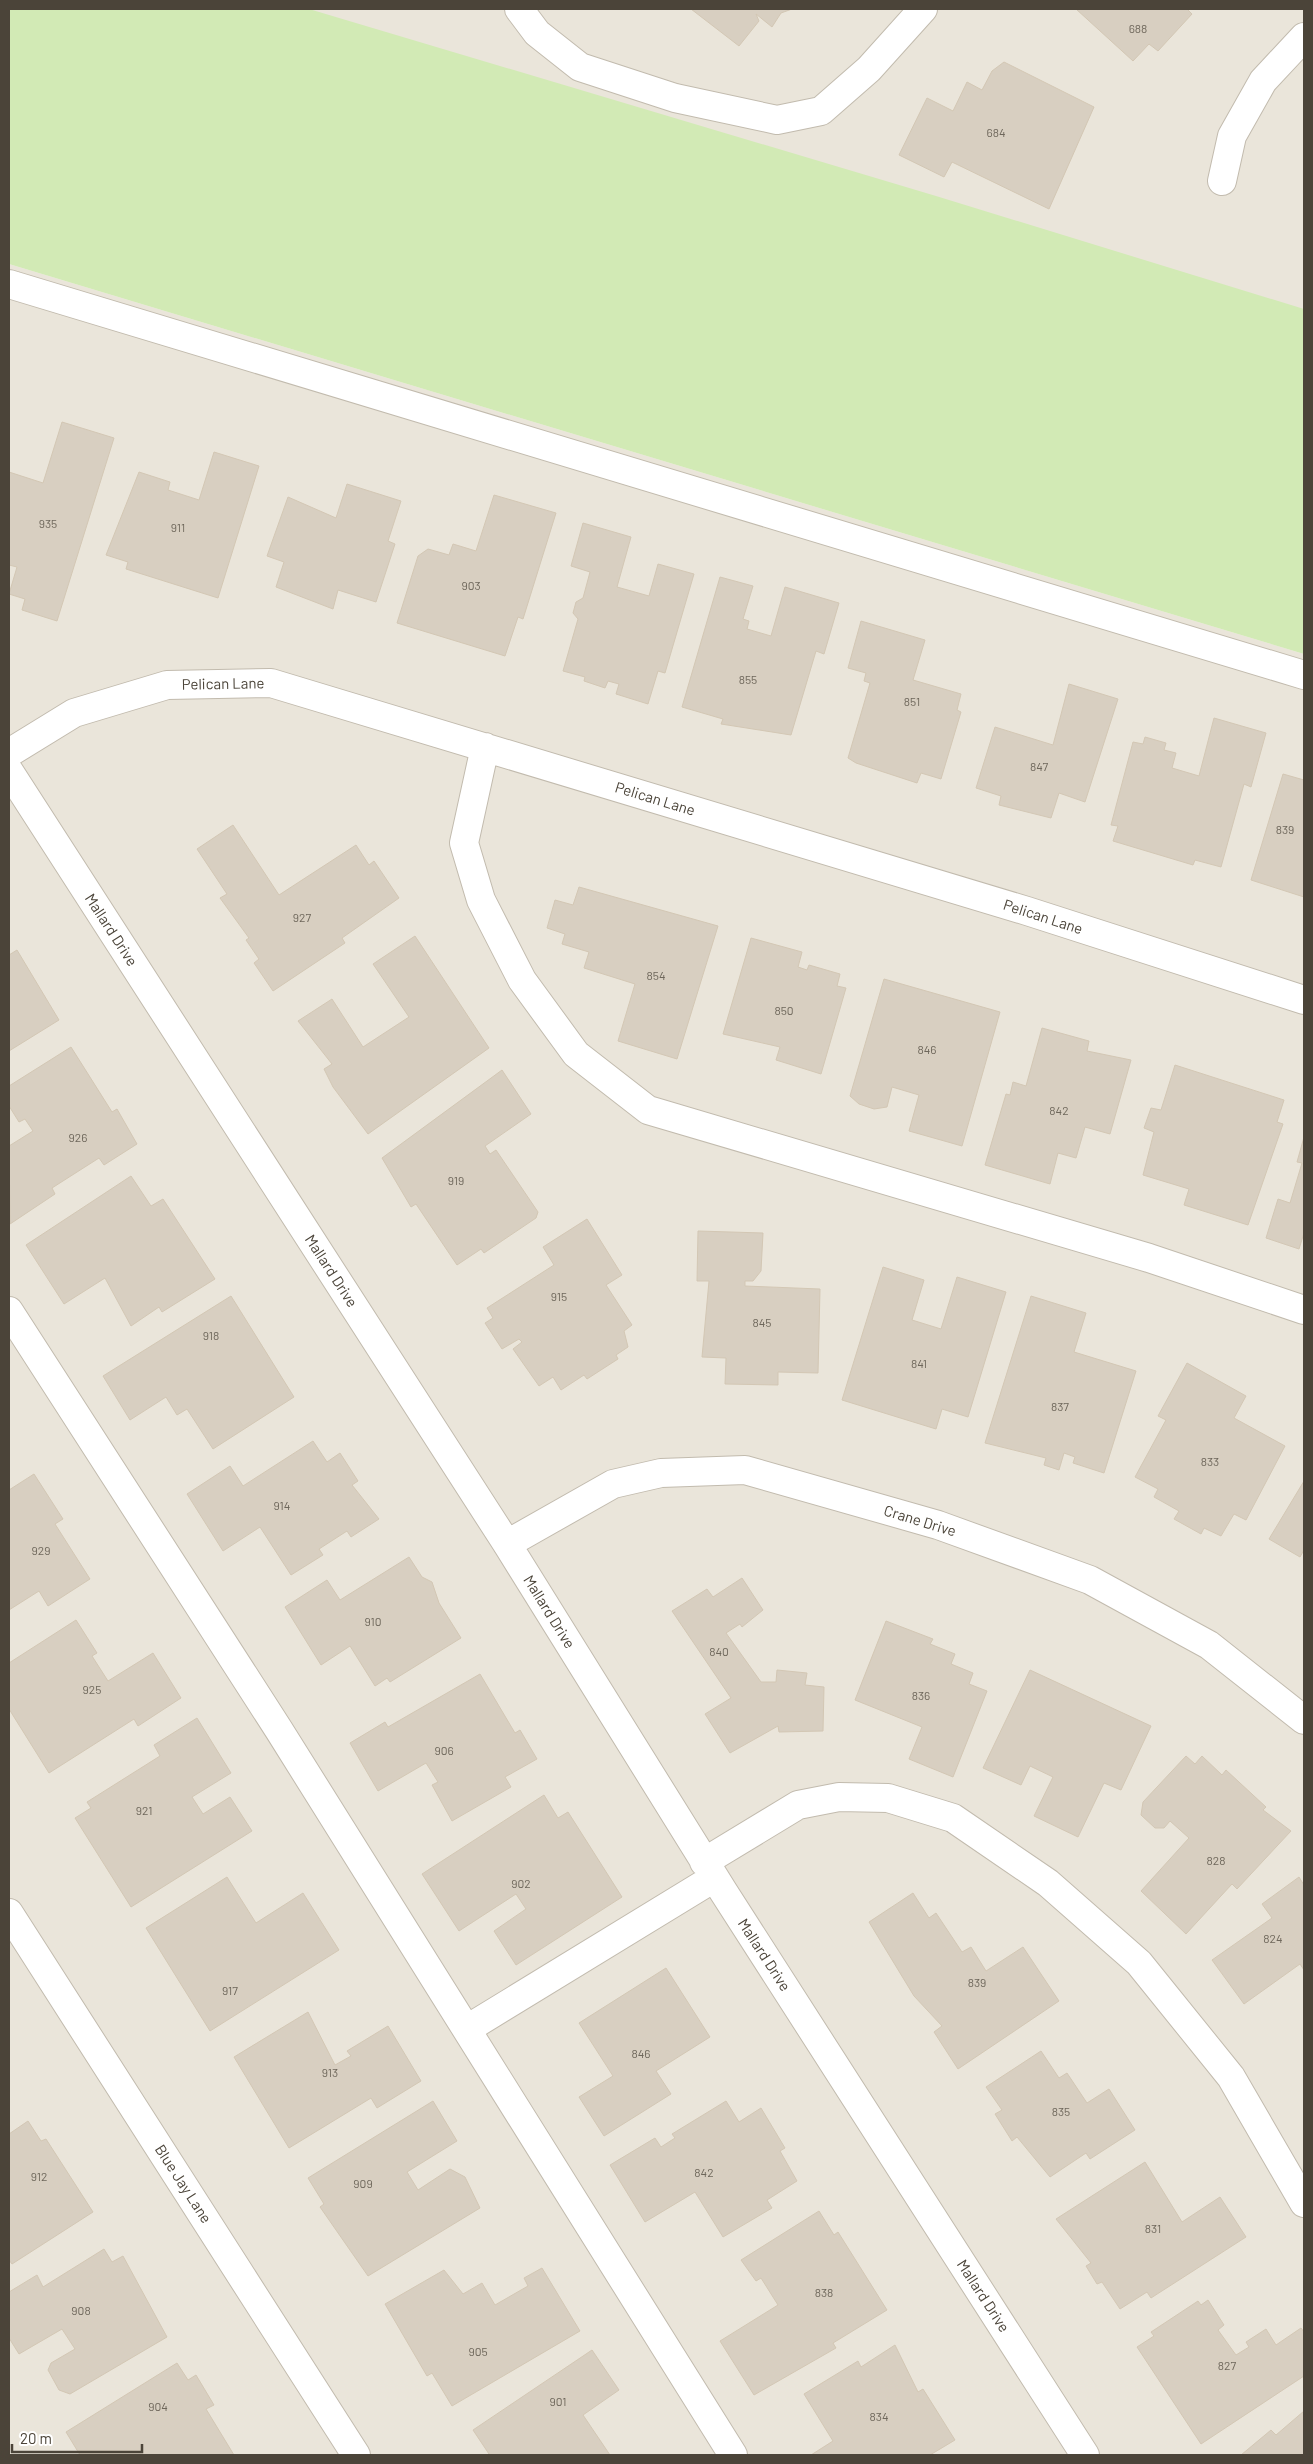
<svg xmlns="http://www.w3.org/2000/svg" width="1313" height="2464" viewBox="0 0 1313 2464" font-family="Barlow,sans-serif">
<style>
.residential{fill:#eae5da}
.green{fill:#d2eab5}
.building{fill:#d8cfc1;stroke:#d3c7b4}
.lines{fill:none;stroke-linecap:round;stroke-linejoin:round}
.minor-casing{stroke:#c2bbae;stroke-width:30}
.minor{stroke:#fff;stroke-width:28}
.labels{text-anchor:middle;stroke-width:5;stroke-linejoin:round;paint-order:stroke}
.number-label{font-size:12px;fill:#6e675b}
.street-label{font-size:15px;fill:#4b4439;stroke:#fff}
</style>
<rect width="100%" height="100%" fill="#f6f3ec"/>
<path class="residential" d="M292 9H1304V315Z
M9 264 1304 654V2455H9Z"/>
<path class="green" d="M9 9H309L936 196 1304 309V654L9 264Z"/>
<path class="building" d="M691 9H792L781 13 772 27 756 14 759 21 739 46Z
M1076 9H1187L1192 14 1158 51 1149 44 1133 61Z
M1004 62 1094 107 1049 209 952 162 944 177 899 155 927 98 953 111 967 82 982 90 992 71Z
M62 422 114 438 57 621 22 610 25 599 9 594 17 567 9 565V472L43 483Z
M214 452 259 466 218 598 126 569 128 562 106 555 139 472 170 482 168 490 199 500Z
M347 484 401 501 388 541 395 544 376 602 338 590 333 609 276 587 284 562 267 556 288 497 336 518Z
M494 495 556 513 523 619 518 617 505 656 397 623 418 556 428 549 449 555 453 544 476 551Z
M583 523 631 537 617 587 649 596 658 564 694 574 665 673 658 671 648 704 616 694 619 684 608 681 605 688 584 681 585 677 563 671 578 619 573 613 576 602 583 598 590 572 571 566Z
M720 577 753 586 743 619 749 621 747 629 771 636 785 587 839 603 824 654 816 651 791 735 721 724 723 719 682 707Z
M861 621 925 640 913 680 961 694 957 710 961 712 941 779 921 773 917 783 856 763 848 758 870 683 864 681 866 673 848 668Z
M1069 684 1118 699 1085 802 1059 793 1051 818 999 805 1001 796 976 788 995 727 1053 745Z
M1214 718 1266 733 1251 787 1244 784 1221 867 1195 860 1193 865 1113 841 1118 826 1111 825 1133 742 1143 744 1145 737 1166 743 1164 750 1176 753 1172 768 1199 776Z
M1283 774 1304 780V897L1251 880Z
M233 825 279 895 356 845 369 865 374 861 399 898 342 938 345 943 273 991 254 963 259 959 246 940 249 938 220 898 227 894 197 849Z
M579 887 718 926 677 1059 618 1041 635 984 584 968 589 952 562 944 565 934 547 928 555 900 573 905Z
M415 936 489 1048 368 1134 333 1087 324 1069 332 1064 298 1021 332 999 363 1047 409 1017 373 964Z
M751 938 802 952 798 967 807 970 809 965 840 974 837 986 846 988 821 1074 776 1060 780 1047 723 1034Z
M17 950 59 1020 9 1051V955Z
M884 979 1000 1012 962 1146 909 1131 919 1095 892 1087 887 1107 874 1109 859 1104 850 1096Z
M1042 1028 1089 1041 1087 1051 1131 1060 1110 1134 1085 1127 1076 1158 1058 1153 1050 1184 985 1165 1006 1094 1010 1095 1013 1082 1026 1086Z
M71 1047 112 1112 117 1109 137 1144 104 1165 99 1158 52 1188 55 1194 10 1224 9 1146 33 1131 25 1119 19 1122 9 1106V1086Z
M1175 1065 1284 1100 1277 1122 1283 1124 1248 1225 1184 1205 1189 1189 1143 1175 1154 1132 1144 1128 1151 1108 1161 1110Z
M502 1070 531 1114 485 1146 490 1154 496 1150 538 1212 536 1218 484 1253 481 1249 457 1265 416 1204 411 1207 382 1158Z
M1304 1137V1233L1299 1249 1266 1238 1278 1199 1290 1203 1302 1163 1297 1162Z
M131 1176 151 1206 163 1199 215 1279 162 1312 159 1307 131 1326 105 1278 64 1304 26 1245Z
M587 1219 622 1275 606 1285 632 1325 624 1331 628 1347 616 1355 618 1359 587 1379 584 1375 561 1390 553 1377 539 1386 513 1349 522 1342 519 1339 502 1349 485 1323 493 1318 487 1308 554 1265 543 1247Z
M698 1231 763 1233 761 1271 753 1281H745V1286L820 1289 818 1373 778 1372V1385L725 1384 726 1358 702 1357 709 1281H697Z
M883 1267 924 1280 912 1320 941 1329 957 1277 1006 1292 968 1417 942 1409 936 1429 842 1400Z
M231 1296 294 1397 213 1449 187 1409 177 1415 166 1397 130 1420 103 1376Z
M1031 1296 1086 1313 1074 1352 1136 1371 1104 1473 1073 1463 1075 1457 1064 1453 1059 1470 1044 1465 1046 1458 985 1443Z
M1187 1363 1246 1396 1234 1418 1285 1446 1246 1520 1234 1514 1221 1536 1204 1528 1201 1534 1174 1519 1179 1511 1154 1497 1158 1489 1135 1477 1166 1420 1158 1416Z
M313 1441 327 1462 340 1453 358 1481 352 1485 379 1519 351 1537 347 1531 319 1549 323 1555 291 1575 260 1527 223 1551 187 1494 230 1466 243 1486Z
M34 1474 63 1519 55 1524 90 1579 48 1606 39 1591 9 1610V1490Z
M1304 1481V1550L1300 1557 1269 1539Z
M409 1557 422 1577 432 1582 439 1603 461 1638 390 1682 387 1678 375 1686 350 1646 321 1665 285 1607 327 1580 340 1600Z
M742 1578 763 1610 742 1627 740 1624 726 1633 761 1682H776L777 1670 807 1673 805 1685 824 1687 823 1731 779 1732 778 1726 730 1753 705 1714 731 1698 672 1611 707 1589 713 1597Z
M76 1620 97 1653 92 1656 108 1681 153 1653 181 1698 138 1726 134 1719 49 1773 9 1709V1663Z
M886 1621 933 1639 930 1644 955 1654 951 1664 973 1673 969 1684 987 1691 953 1777 909 1759 922 1727 855 1700Z
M1030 1670 1151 1726 1121 1790 1104 1783 1078 1837 1034 1816 1053 1777 1030 1766 1021 1785 983 1768Z
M480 1674 515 1733 520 1730 537 1759 505 1777 511 1787 452 1821 432 1785 438 1782 426 1763 378 1791 350 1743 385 1722 388 1727Z
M197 1718 231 1773 192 1797 203 1814 230 1797 252 1831 131 1907 75 1818 91 1808 87 1802 160 1756 154 1745Z
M1186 1756 1195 1764 1202 1756 1222 1775 1226 1770 1266 1807 1263 1810 1291 1831 1237 1889 1232 1884 1186 1934 1141 1891 1189 1838 1170 1821 1164 1828H1155L1141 1815 1143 1802Z
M544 1795 558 1818 568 1812 622 1897 516 1965 494 1931 526 1909 516 1894 459 1931 422 1874Z
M227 1877 256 1923 303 1893 339 1950 210 2031 146 1928Z
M1299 1877 1304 1885V1970L1300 1964 1244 2004 1212 1960 1272 1918 1262 1904Z
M913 1893 929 1918 936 1913 962 1952 971 1947 986 1971 1023 1947 1059 2001 958 2069 934 2032 942 2026 914 1996 869 1922Z
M666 1968 710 2037 656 2071 671 2094 604 2136 579 2097 613 2076 579 2023Z
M308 2012 335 2065 351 2056 347 2051 388 2026 421 2081 377 2108 371 2098 289 2148 234 2057Z
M1041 2051 1059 2078 1067 2073 1087 2103 1109 2089 1135 2130 1090 2159 1086 2153 1050 2177 1017 2137 1012 2141 995 2114 1002 2110 986 2087Z
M433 2101 457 2141 407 2172 418 2190 450 2169 465 2177 480 2208 368 2276 320 2207 324 2204 308 2178Z
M726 2101 739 2122 761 2108 785 2148 780 2151 797 2181 767 2200 772 2208 723 2237 695 2192 645 2222 610 2165 655 2138 661 2147 675 2138 672 2134Z
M28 2121 41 2141 46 2139 93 2212 12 2264 9 2260V2134Z
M1145 2162 1182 2222 1220 2197 1246 2237 1151 2298 1147 2292 1120 2309 1102 2282 1097 2284 1086 2266 1091 2263 1056 2219Z
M819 2211 834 2235 838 2232 887 2310 833 2343 836 2348 754 2395 720 2341 778 2305 761 2278 756 2281 741 2260Z
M104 2249 112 2262 123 2256 167 2337 70 2394 59 2390 48 2370 51 2363 75 2349 62 2329 19 2354 9 2338V2292L37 2275 43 2287Z
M542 2268 580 2331 452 2406 432 2373 427 2376 385 2304 444 2270 463 2294 482 2283 495 2305 528 2286 524 2278Z
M1208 2300 1224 2325 1218 2330 1236 2355 1249 2347 1246 2342 1266 2329 1276 2345 1301 2328 1304 2332V2376L1201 2444 1137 2347 1154 2336 1151 2332 1198 2301 1201 2305Z
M895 2345 918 2392 923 2389 955 2440 930 2455H811L833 2441 804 2394 858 2361 861 2367Z
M592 2350 619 2390 583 2415 610 2455H487L489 2454 473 2430Z
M177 2363 188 2380 196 2375 214 2405 206 2409 234 2455H80L66 2432Z
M1304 2411V2455H1241L1271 2430 1276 2435Z"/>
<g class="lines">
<defs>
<path id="minor" d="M519 9 537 33 580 67 675 98 777 120 821 111 869 69 923 9
M1222 181 1232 136 1263 81 1304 37
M9 284 1304 675
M485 747 464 843 481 900 522 980 576 1054 648 1110 1149 1258 1304 1310
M9 753 74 713 167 685 271 683 1027 911 1304 1000
M9 771 507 1544 723 1891 1085 2455
M9 1311 279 1730 733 2455
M507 1544 613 1484 661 1473 745 1470 938 1525 1090 1580 1209 1645 1304 1720
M704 1862 798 1805 839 1797 888 1798 953 1818 1048 1883 1139 1963 1231 2077 1304 2203
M9 1913 356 2455
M467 2029 714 1878"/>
</defs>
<use href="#minor" class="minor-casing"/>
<use href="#minor" class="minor"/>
</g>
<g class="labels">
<g class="number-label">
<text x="1138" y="33">688</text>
<text x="996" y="137">684</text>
<text x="48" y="528">935</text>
<text x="178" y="532">911</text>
<text x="471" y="590">903</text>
<text x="748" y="684">855</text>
<text x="912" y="706">851</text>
<text x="1039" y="771">847</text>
<text x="1285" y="834">839</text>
<text x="302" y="922">927</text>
<text x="656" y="980">854</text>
<text x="784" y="1015">850</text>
<text x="927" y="1054">846</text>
<text x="1059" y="1115">842</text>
<text x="78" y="1142">926</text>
<text x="456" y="1185">919</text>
<text x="559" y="1301">915</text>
<text x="762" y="1327">845</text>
<text x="211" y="1340">918</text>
<text x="919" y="1368">841</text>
<text x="1060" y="1411">837</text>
<text x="1210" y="1466">833</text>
<text x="282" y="1510">914</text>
<text x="41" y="1555">929</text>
<text x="373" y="1626">910</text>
<text x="719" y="1656">840</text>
<text x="92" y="1694">925</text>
<text x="921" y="1700">836</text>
<text x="444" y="1755">906</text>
<text x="144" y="1815">921</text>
<text x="1216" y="1865">828</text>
<text x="521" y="1888">902</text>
<text x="1273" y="1943">824</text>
<text x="977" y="1987">839</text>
<text x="230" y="1995">917</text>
<text x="641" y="2058">846</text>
<text x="330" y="2077">913</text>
<text x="1061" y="2116">835</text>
<text x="704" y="2177">842</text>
<text x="39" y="2181">912</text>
<text x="363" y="2188">909</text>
<text x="1153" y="2233">831</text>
<text x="824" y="2297">838</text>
<text x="81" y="2315">908</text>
<text x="478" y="2356">905</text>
<text x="1227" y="2370">827</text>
<text x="558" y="2406">901</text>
<text x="158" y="2411">904</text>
<text x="879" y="2421">834</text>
</g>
<g class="street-label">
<text transform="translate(223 684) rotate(-1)" y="5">Pelican Lane</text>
<text transform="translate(655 799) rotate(17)" y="5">Pelican Lane</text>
<text transform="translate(1043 917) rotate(18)" y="5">Pelican Lane</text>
<text transform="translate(111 930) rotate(57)" y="5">Mallard Drive</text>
<text transform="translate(331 1271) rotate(57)" y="5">Mallard Drive</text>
<text transform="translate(920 1521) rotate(17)" y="5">Crane Drive</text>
<text transform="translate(549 1612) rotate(58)" y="5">Mallard Drive</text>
<text transform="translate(764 1955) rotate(57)" y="5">Mallard Drive</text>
<text transform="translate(183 2184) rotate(57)" y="5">Blue Jay Lane</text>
<text transform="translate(983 2296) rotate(57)" y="5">Mallard Drive</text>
</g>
</g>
<rect width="1313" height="2464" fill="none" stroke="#4b4439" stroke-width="20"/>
<path d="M12 2444v8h130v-8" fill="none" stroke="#4b4439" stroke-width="2.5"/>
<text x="20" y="2444" font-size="15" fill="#4b4439" stroke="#ffffff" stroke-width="4" paint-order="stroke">20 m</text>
</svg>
